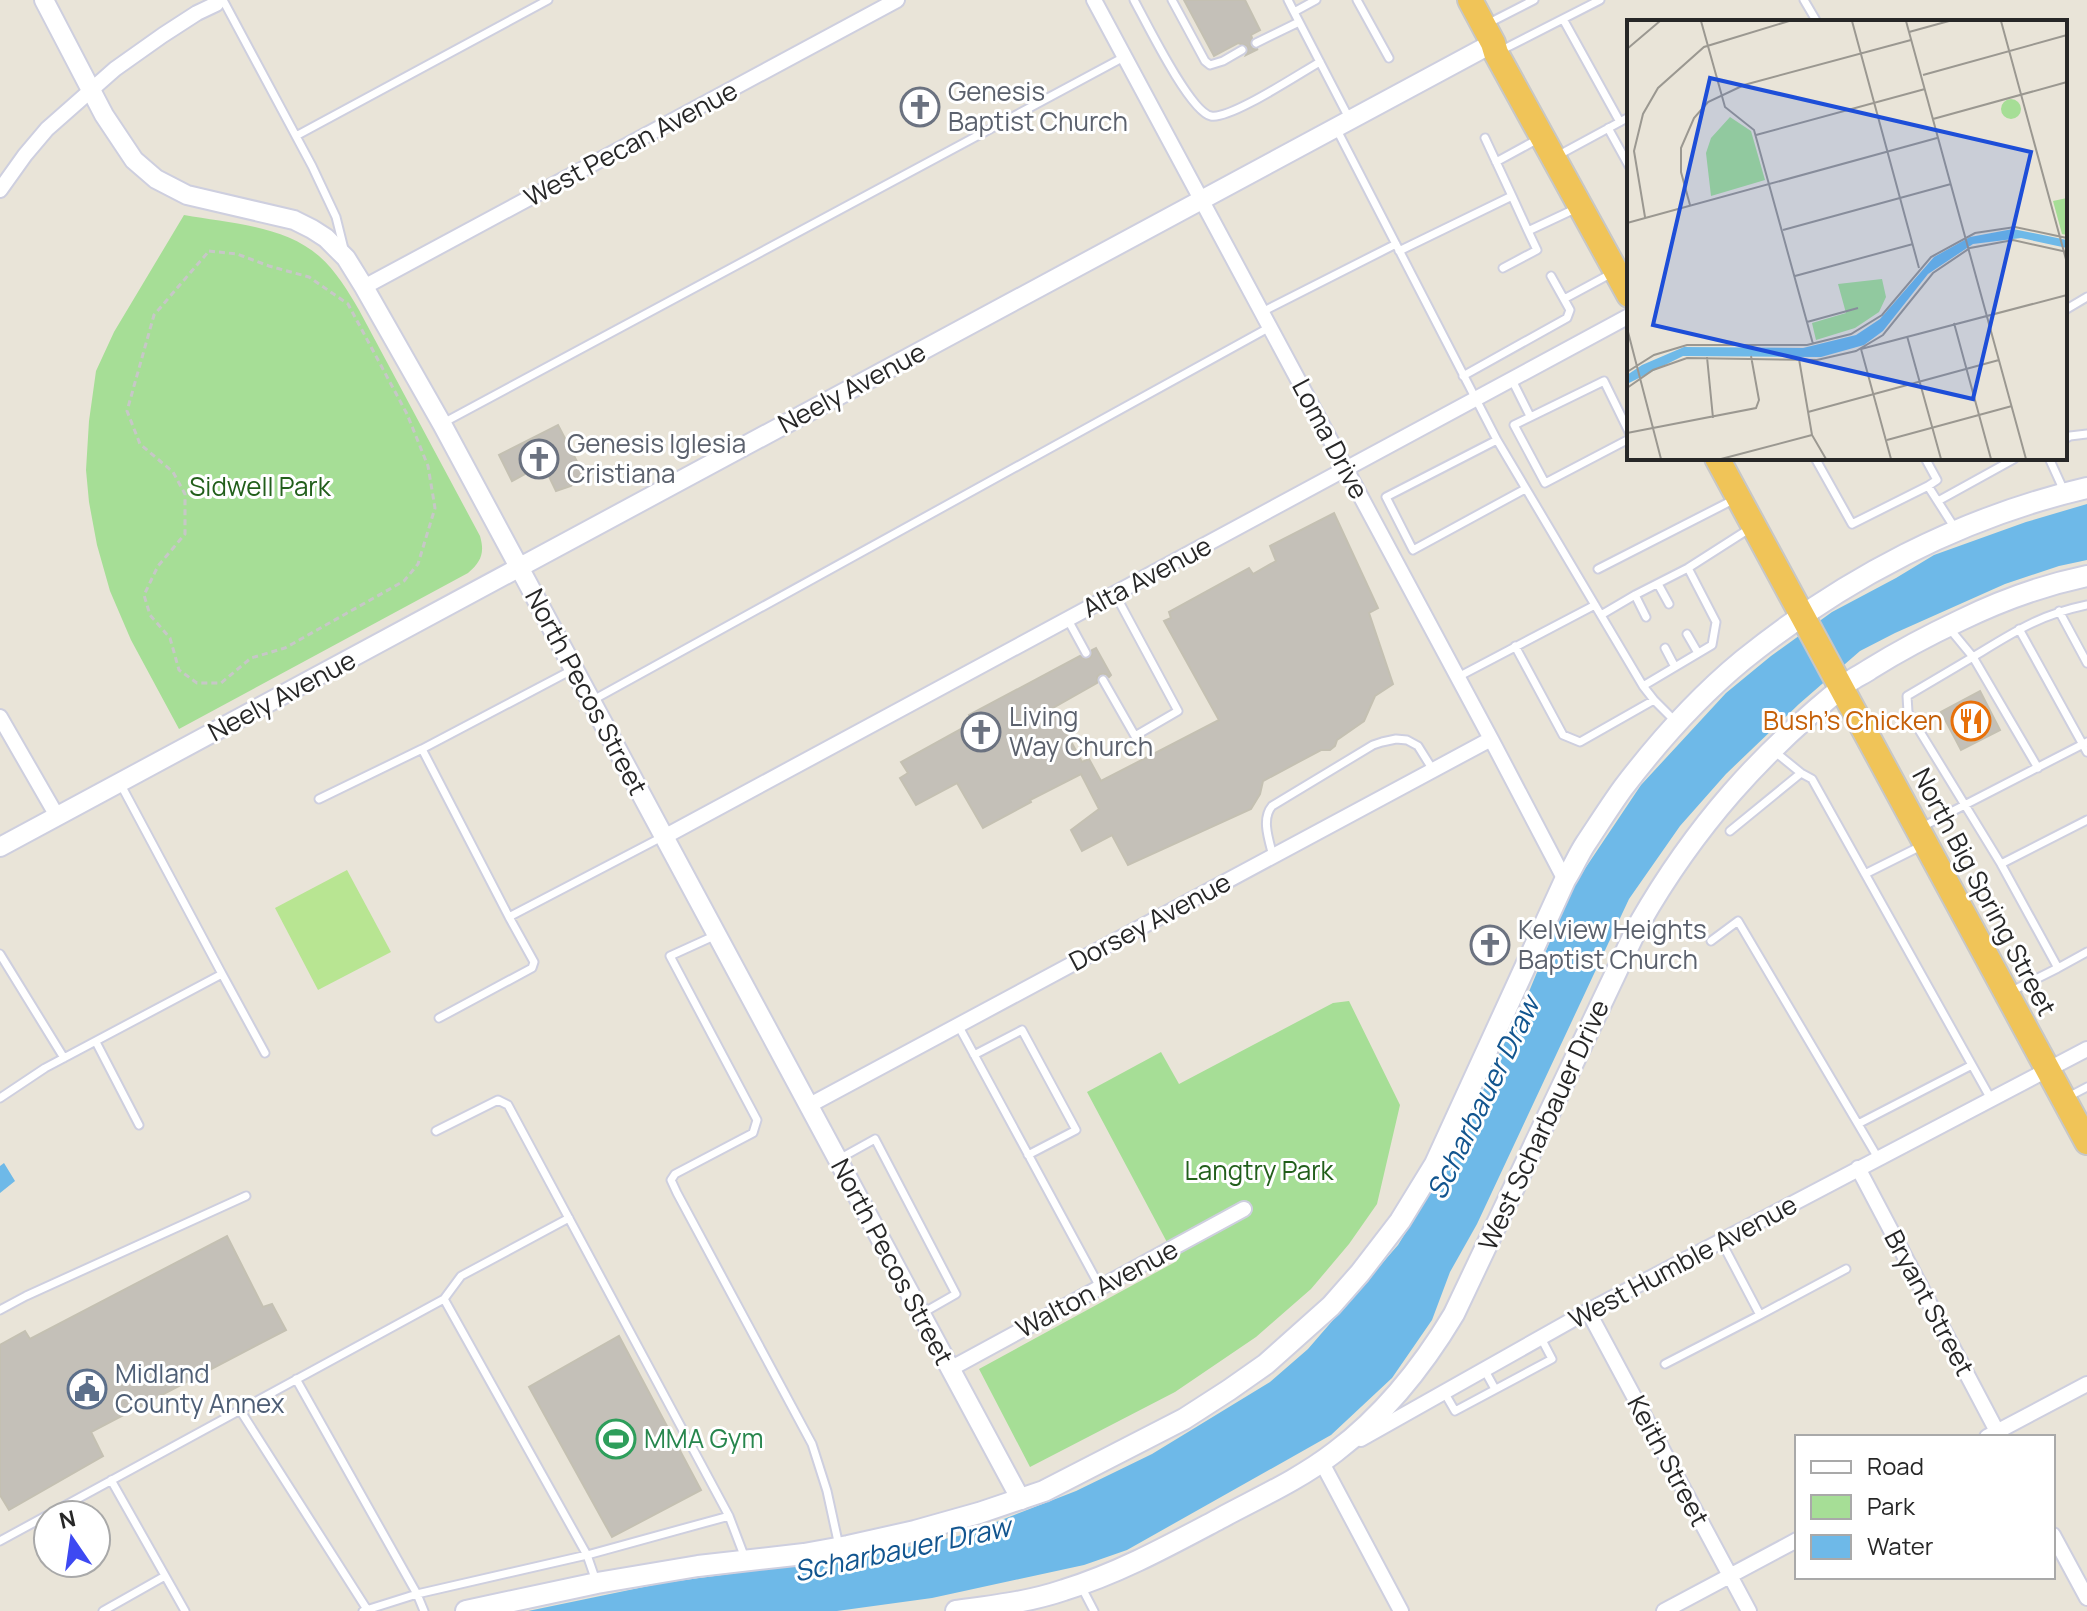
<svg xmlns="http://www.w3.org/2000/svg" width="2087" height="1611" viewBox="0 0 2087 1611" font-family="Manrope,sans-serif">
<style>
.green{fill:#a6de96}
.pitch{fill:#b8e592}
.water{fill:#6eb9e8}
.building{fill:#c4c0b8;stroke:#c4c0b2;stroke-width:2}
.lines{fill:none;stroke-linecap:round;stroke-linejoin:round}
.service-casing{stroke:#cecfdf;stroke-width:11}
.minor-casing{stroke:#cecfdf;stroke-width:18}
.tertiary-casing{stroke:#cecfdf;stroke-width:22}
.secondary-casing{stroke:#cecfdf;stroke-width:24}
.trunk-casing{stroke:#c7c7c7;stroke-width:28}
.path{stroke:#c7c7c7;stroke-width:3;stroke-dasharray:6 4;stroke-linecap:butt}
.service{stroke:#fff;stroke-width:7}
.minor{stroke:#fff;stroke-width:14}
.tertiary{stroke:#fff;stroke-width:18}
.secondary{stroke:#fff;stroke-width:20}
.trunk{stroke:#f0c458;stroke-width:24}
.labels{text-anchor:middle;stroke-width:6;stroke-linejoin:round;paint-order:stroke}
.worship-label{font-size:26px;fill:#5b616d;stroke:#fff;text-anchor:start}
.street-label{font-size:26px;fill:#272727;stroke:#fff}
.park-label{font-size:26px;fill:#225f1b;stroke:#fff}
.food-label{font-size:26px;fill:#c56008;stroke:#fff;text-anchor:end}
.service-label{font-size:26px;fill:#4e5e75;stroke:#fff;text-anchor:start}
.leisure-label{font-size:26px;fill:#27864d;stroke:#fff;text-anchor:start}
.water-label{font-size:28px;font-style:italic;fill:#12558f;stroke:#fff}
.inset-road{fill:none;stroke:#9b9891;stroke-width:2}
.view{fill:#1d4ed8;fill-opacity:0.15;stroke:#1d4ed8;stroke-width:4}
.inset-edge{fill:none;stroke:#272727;stroke-width:4}
</style>
<rect width="100%" height="100%" fill="#e9e4d8"/>
<path class="green" d="M184 215C228 223 284 225 319 256 336 271 348 291 359 310L480 536C485 553 481 562 468 573L179 729 131 640 110 591 97 545 89 502 86 470 89 421 96 371 114 332Z
M1349 1001 1400 1105 1377 1204 1349 1244 1311 1289 1256 1337 1175 1392 1030 1467 979 1369 1177 1261 1087 1092 1161 1052 1179 1084 1333 1003Z"/>
<path class="pitch" d="M347 870 391 952 318 990 275 908Z"/>
<path class="water" d="M2087 504V560L2059 566 2005 584 1895 633 1860 651 1799 704 1726 774 1680 826 1629 899 1477 1224 1450 1272 1432 1320 1392 1378 1331 1435 1127 1550 1084 1565 932 1598 837 1611H528L663 1583 870 1555 963 1535 1076 1491 1152 1454 1270 1382 1308 1349 1398 1245 1456 1152 1496 1061 1528 994 1572 888 1641 785 1726 693 1771 656 1832 612 1896 578 1934 555 2026 522Z
M4 1163 15 1181 0 1193V1166Z"/>
<path class="building" d="M1184 0H1245L1260 30 1251 35 1252 38 1250 45 1253 49H1258L1246 55 1248 51 1247 46 1238 43 1214 56Z
M558 425 583 473 571 486 556 491 543 464 512 481 499 455Z
M1334 513 1378 608 1369 613 1393 684 1375 696 1364 721 1337 740 1335 746 1330 750H1321L1263 781 1260 794 1251 809 1128 865 1112 835 1082 851 1071 830 1099 809 1081 774 1030 800 1031 802 983 828 957 783 916 805 900 778 908 773 901 762 972 723 969 715 1080 656 1085 659 1090 658 1092 654V650L1096 648 1111 675 1109 677 1106 674H1100L1097 677V683L1053 708 1082 762 1089 759 1101 781 1219 720 1164 621 1171 618 1169 612 1249 568 1253 574 1276 561 1270 546Z
M1980 691 2000 730 1961 750 1941 712Z
M227 1236 263 1307 272 1304 286 1330 91 1432 103 1456 9 1510 0 1495V1345L25 1331 30 1339Z
M619 1336 701 1490 612 1537 529 1387Z"/>
<g class="lines">
<defs>
<path id="service" d="M223 0 312 166 336 217 344 249
M1134 0C1146 22 1190 112 1211 116 1230 120 1300 73 1320 62
M1172 0 1205 61 1210 65 1223 61 1242 50
M1288 0 1294 12 1316 0
M1357 0 1389 58
M1804 0 1817 22
M1294 12 1350 120
M1563 19 1620 122
M1489 23 1534 0
M1256 43 1299 22
M1498 52 1600 0
M1608 128 1629 166
M1337 130 1497 440 1643 686 1654 700
M296 136 548 0
M1485 138 1512 196
M1557 156 1629 117
M1496 162 1540 138
M1399 251 1512 196 1528 231 1577 208
M1503 268 1537 250 1528 231
M1564 299 1629 264
M2065 310 2087 297
M1262 312 1396 244
M1463 376 1567 318 1570 310 1551 276
M1512 380 1530 416
M443 423 1124 57
M1629 432 1604 381 1514 425 1545 483 1629 439
M2065 439 2070 436 2087 434
M1497 440 1386 497 1413 550 1525 489
M1815 458 1852 524 1928 486 1956 530
M1925 458 1937 480 1928 486
M2049 458 2064 491
M1938 501 2014 459
M1598 569 1733 500
M1658 584 1669 604
M1635 595 1646 617
M2059 611 2087 663
M1601 615 1635 595 1688 568 1749 529
M1068 620 1086 653
M1949 628 1973 657 1907 696 1908 712 2001 864 2058 968 2012 991
M2019 629 2087 752
M1687 634 1698 653
M1515 646 1563 735 1580 742 1654 700 1675 721
M1665 648 1675 667
M572 670 422 749 509 917 662 837
M1458 677 1595 605
M1103 680 1135 736 1178 711 1115 594
M1643 686 1712 645 1716 622 1688 568
M593 700 1270 327
M1774 751 1801 773 1812 779 1991 1099
M2038 768 1973 657C2014 632 2039 615 2087 605
M319 799 422 749
M1922 827 2087 742
M1730 831 1801 773
M1273 856C1269 840 1261 819 1272 806L1373 745 1382 742 1396 739 1407 740 1418 746 1433 770
M2001 864 2087 820
M1865 874 1921 846
M714 936 670 956 757 1120 753 1133 675 1174 671 1180 677 1193 812 1444 827 1491 839 1546
M1711 941 1738 921 1858 1124
M0 954 64 1058
M2058 968 2087 952
M222 974 265 1053
M439 1018 532 968 534 962 509 917
M958 1025 1100 1287
M96 1042 139 1125
M974 1055 1022 1030 1076 1130 1028 1155
M0 1098 45 1068 222 974 121 785
M2066 1098 2087 1087
M1878 1158 1858 1124 1972 1065
M839 1159 875 1139 956 1294 921 1314
M1721 1241 1760 1315 1846 1269
M444 1299 461 1276 569 1218
M0 1310 26 1296 246 1196
M1665 1364 1760 1315
M1484 1369 1495 1389
M296 1379 417 1594 424 1611
M1444 1392 1455 1411 1552 1359 1541 1338
M240 1410 368 1611
M111 1480 185 1611
M729 1516 745 1558
M0 1541 444 1299 587 1555 596 1581
M1082 1588 1094 1611
M103 1611 165 1576
M363 1611 417 1594 587 1555 729 1516 508 1105 498 1100 436 1131"/>
<path id="minor" d="M1094 0 1491 739 1565 880
M0 190 25 155 47 129 115 69 163 35 197 13 216 4 219 0
M364 287 897 0
M0 717 57 816
M664 837 1629 316
M808 1106 1491 739
M1858 1168 2000 1437
M1588 1311 1749 1611
M950 1369 1244 1209
M1987 1437 2087 1384
M1361 1439 1588 1311 2087 1049
M1326 1459 1321 1461 1401 1611
M2053 1535 2087 1598
M1664 1611 1797 1540"/>
<path id="tertiary" d="M44 0 104 115 134 160 156 179 187 195 294 220 312 229 326 238 346 258 364 287 442 424 1021 1500
M0 847 1493 43"/>
<path id="secondary" d="M466 1611 597 1583 698 1566 804 1554 848 1546 915 1531 979 1513 1044 1491 1184 1419 1229 1390 1266 1364 1331 1306 1360 1273 1400 1221 1435 1164 1565 880C1573 868 1578 855 1586 843 1598 825 1610 806 1623 788 1658 742 1698 697 1743 660 1843 579 1961 517 2087 488
M956 1611C992 1606 1029 1602 1064 1590 1119 1573 1168 1546 1219 1519 1258 1498 1300 1479 1335 1452 1384 1415 1423 1366 1454 1314L1639 924C1695 826 1761 752 1849 682 1855 677 1863 674 1870 669 1899 651 1929 635 1961 620 2000 601 2044 585 2087 576"/>
<path id="trunk" d="M1470 0 1493 43 1496 53 1629 295
M1717 458 2087 1142"/>
</defs>
<use href="#service" class="service-casing"/>
<use href="#minor" class="minor-casing"/>
<use href="#tertiary" class="tertiary-casing"/>
<use href="#secondary" class="secondary-casing"/>
<use href="#trunk" class="trunk-casing"/>
<path class="path" d="M209 251 237 254 269 266 309 277 348 304 407 414 428 466 435 508 418 564 404 581 285 648 251 658 221 683H197L179 670 170 638 150 615 144 595 158 566 185 534V494L173 472 140 444 127 411 154 315Z"/>
<use href="#service" class="service"/>
<use href="#minor" class="minor"/>
<use href="#tertiary" class="tertiary"/>
<use href="#secondary" class="secondary"/>
<use href="#trunk" class="trunk"/>
</g>
<defs>
<symbol id="church-ring" viewBox="-11 -11 22 22"><circle r="9.5" fill="#fff" stroke="#6b7280" stroke-width="1.5"/><path d="M-1.2-6h2.4v3.5h3.3v2.4h-3.3V6h-2.4V-.1h-3.3v-2.4h3.3Z" fill="#6b7280"/></symbol>
<symbol id="restaurant-ring" viewBox="-11 -11 22 22"><circle r="9.5" fill="#fff" stroke="#e8710a" stroke-width="1.5"/><path d="M-5-6h1v4h1v-4h1v4h1v-4h1v5L-1.5 .5V6h-2V.5L-5-1ZM5-6V6H3V1.5H1.5Q1.5-4 5-6Z" fill="#e8710a"/></symbol>
<symbol id="civic-ring" viewBox="-11 -11 22 22"><circle r="9.5" fill="#fff" stroke="#5c6f8a" stroke-width="1.5"/><path d="M-.6-6.5H3V-4.5H.6V-3L4-1V1h2V6H-6V1h2V-1L-.6-3ZM-1.2 2.5V6h2.4V2.5Z" fill="#5c6f8a"/></symbol>
<symbol id="stadium-ring" viewBox="-11 -11 22 22"><circle r="9.5" fill="#fff" stroke="#2e9e5b" stroke-width="1.5"/><path d="M0-5a6.5 5 0 1 0 0 10a6.5 5 0 1 0 0-10ZM-3.5-1.8h7v3.6h-7Z" fill="#2e9e5b"/></symbol>
</defs>
<g fill-rule="evenodd">
<use href="#church-ring" x="898" y="85" width="44" height="44"/>
<use href="#church-ring" x="517" y="437" width="44" height="44"/>
<use href="#restaurant-ring" x="1949" y="699" width="44" height="44"/>
<use href="#church-ring" x="959" y="710" width="44" height="44"/>
<use href="#church-ring" x="1468" y="923" width="44" height="44"/>
<use href="#civic-ring" x="65" y="1367" width="44" height="44"/>
<use href="#stadium-ring" x="594" y="1417" width="44" height="44"/>
</g>
<g class="labels">
<g class="worship-label">
<text x="948" y="101">Genesis<tspan x="948" dy="30">Baptist Church</tspan></text>
<text x="567" y="453">Genesis Iglesia<tspan x="567" dy="30">Cristiana</tspan></text>
<text x="1009" y="726">Living<tspan x="1009" dy="30">Way Church</tspan></text>
<text x="1518" y="939">Kelview Heights<tspan x="1518" dy="30">Baptist Church</tspan></text>
</g>
<g class="street-label">
<text transform="translate(631 144) rotate(-28)" y="9">West Pecan Avenue</text>
<text transform="translate(852 388) rotate(-28)" y="9">Neely Avenue</text>
<text transform="translate(1330 439) rotate(62)" y="9">Loma Drive</text>
<text transform="translate(1147 577) rotate(-28)" y="9">Alta Avenue</text>
<text transform="translate(586 692) rotate(62)" y="9">North Pecos Street</text>
<text transform="translate(282 696) rotate(-28)" y="9">Neely Avenue</text>
<text transform="translate(1984 892) rotate(62)" y="9">North Big Spring Street</text>
<text transform="translate(1150 922) rotate(-28)" y="9">Dorsey Avenue</text>
<text transform="translate(1544 1125) rotate(-65)" y="9">West Scharbauer Drive</text>
<text transform="translate(892 1262) rotate(62)" y="9">North Pecos Street</text>
<text transform="translate(1683 1262) rotate(-28)" y="9">West Humble Avenue</text>
<text transform="translate(1097 1289) rotate(-28)" y="9">Walton Avenue</text>
<text transform="translate(1929 1303) rotate(62)" y="9">Bryant Street</text>
<text transform="translate(1668 1461) rotate(62)" y="9">Keith Street</text>
</g>
<g class="park-label">
<text x="260" y="496">Sidwell Park</text>
<text x="1259" y="1180">Langtry Park</text>
</g>
<g class="food-label">
<text x="1943" y="730">Bush's Chicken</text>
</g>
<g class="service-label">
<text x="115" y="1383">Midland<tspan x="115" dy="30">County Annex</tspan></text>
</g>
<g class="leisure-label">
<text x="644" y="1448">MMA Gym</text>
</g>
<g class="water-label">
<text transform="translate(1483 1098) rotate(-64)" y="10">Scharbauer Draw</text>
<text transform="translate(902 1549) rotate(-12)" y="10">Scharbauer Draw</text>
</g>
</g>
<g transform="translate(1627 20)">
<rect width="440" height="440" fill="#e9e4d8"/>
<path d="M374 89a10 10 0 1 1 20 0a10 10 0 1 1-20 0ZM103 97 124 111 138 160 84 176 79 133 84 118ZM440 178V215L435 214 426 181ZM255 259 259 277 252 292 228 308 189 320 185 303 219 293 211 264Z" fill="#a6de96"/>
<path d="M386 209 440 220V228L394 218 346 224 301 254 256 311 237 325 194 337 56 336 0 364V355L15 345 57 327 176 328 229 315 253 299 307 237 343 217Z" fill="#6eb9e8"/>
<path class="inset-road" d="M74 1 98 87 127 110 186 324M225 1 292 248M279 1 399 439M374 1 440 243M282 12 322 1M0 29 33 1M296 55 440 15M306 99 440 62M129 115 298 69M63 185 54 152V128L67 98 81 82 117 65 284 20M18 197 7 131 16 94 31 68 77 27 162 1M0 203 310 118M156 210 324 164M168 256 286 224M180 302 231 288M327 303 364 439M0 308 34 439M280 316 314 439M80 337 86 398M172 339 185 415 199 439M0 352 27 335 60 325H180L224 314 255 295 304 237 348 213 388 207 440 218M0 368 26 350 60 338 190 340 229 331 256 315 306 253 343 228 386 220 440 232M181 392 372 340M0 413 129 388 132 380 124 336M260 420 385 386M94 439 185 415M264 439 234 329 440 275"/>
<path class="view" d="M83 58 404 132 346 379 26 305Z"/>
<rect width="440" height="440" class="inset-edge"/>
</g>
<rect x="1795" y="1435" width="260" height="144" fill="#ffffff" stroke="#a9a9a9" stroke-width="2"/>
<rect x="1811" y="1461" width="40" height="12" fill="#ffffff" stroke="#a9a9a9" stroke-width="2"/>
<text x="1867" y="1475" font-size="24" fill="#272727">Road</text>
<rect x="1811" y="1495" width="40" height="24" fill="#a6de96" stroke="#a9a9a9" stroke-width="2"/>
<text x="1867" y="1515" font-size="24" fill="#272727">Park</text>
<rect x="1811" y="1535" width="40" height="24" fill="#6eb9e8" stroke="#a9a9a9" stroke-width="2"/>
<text x="1867" y="1555" font-size="24" fill="#272727">Water</text>
<g transform="translate(72 1539) rotate(347)"><circle r="38" fill="#ffffff" stroke="#a9a9a9" stroke-width="2"/>
<path d="M0-6L14 30L0 20L-14 30Z" fill="#3d49f2"/>
<text y="-12" font-size="22" font-weight="bold" text-anchor="middle" fill="#272727">N</text>
</g>
</svg>
